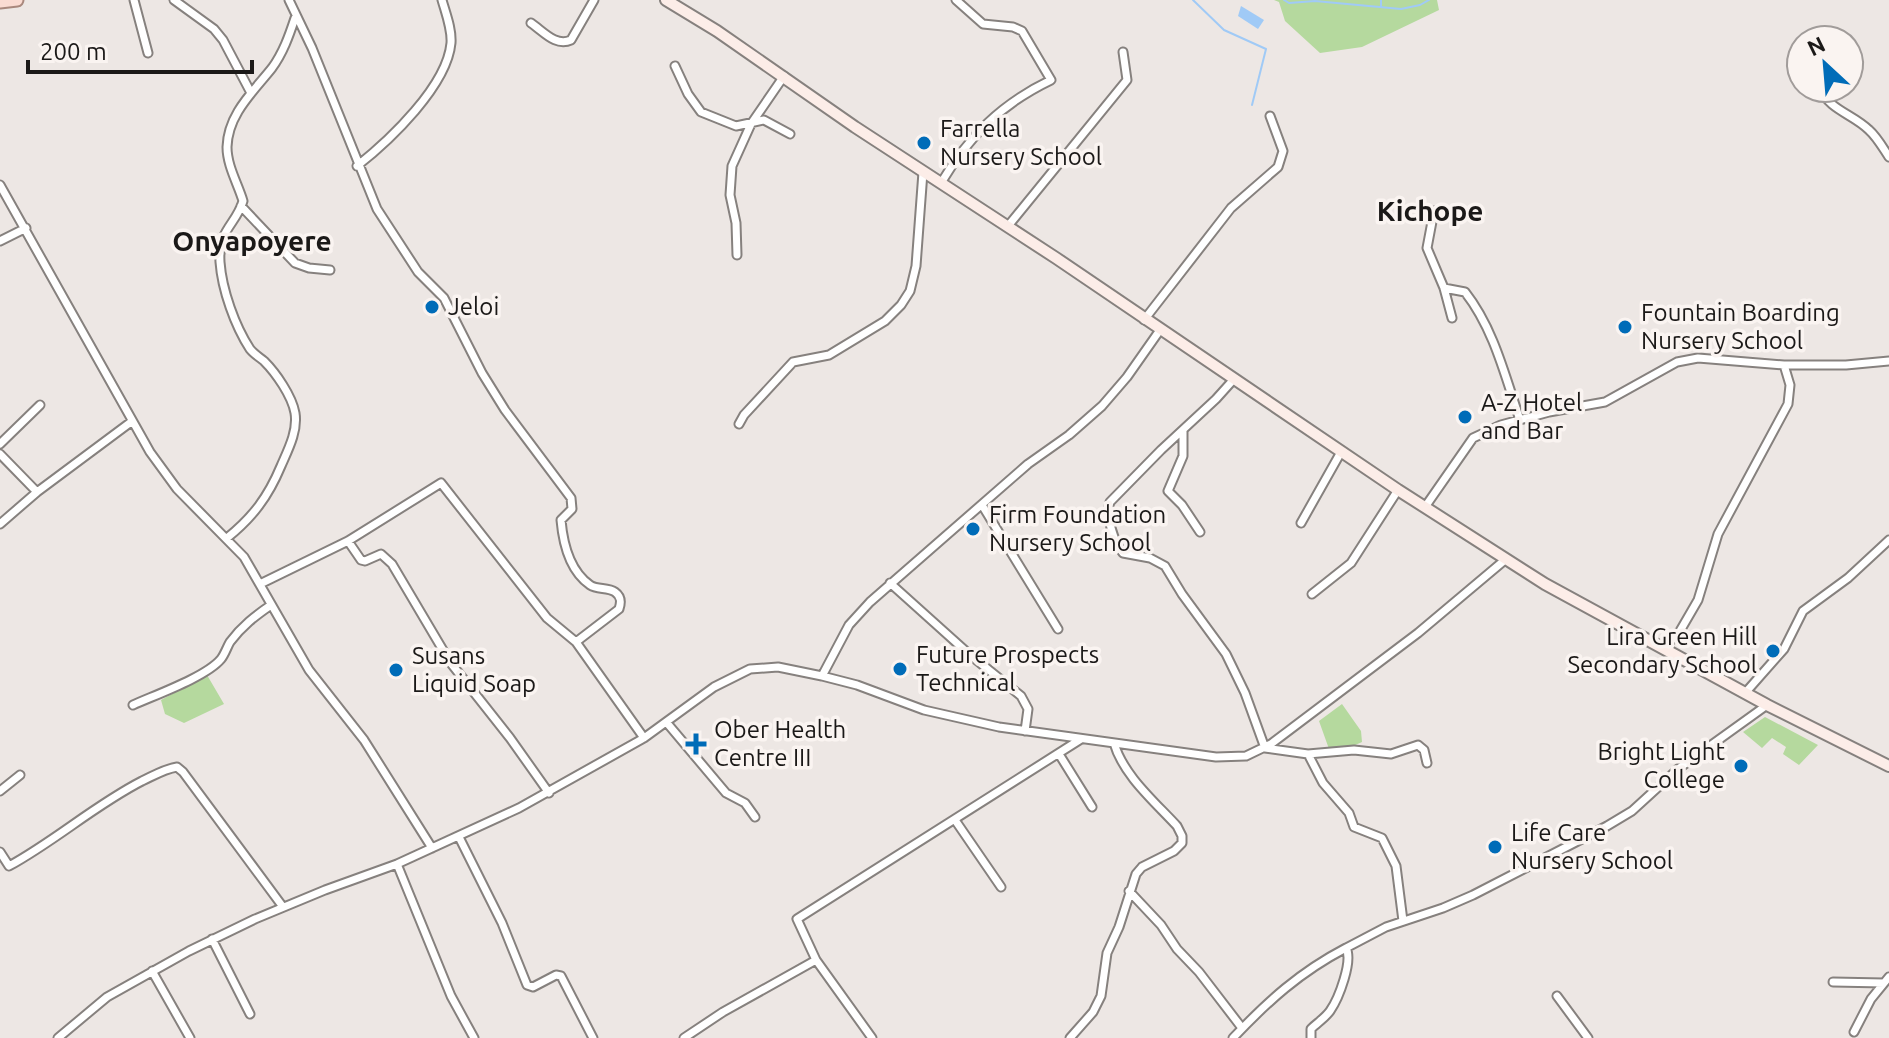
<svg xmlns="http://www.w3.org/2000/svg" width="1889" height="1038" viewBox="0 0 1889 1038" font-family="Ubuntu,sans-serif">
<style>
.green{fill:#b5d99e}
.water{fill:#a0caf6}
.lines{fill:none;stroke-linecap:round;stroke-linejoin:round}
.stream{stroke:#a0caf6;stroke-width:2}
.street-casing{stroke:#86817e;stroke-width:11}
.secondary-casing{stroke:#86817e;stroke-width:14}
.primary-casing{stroke:#a9887d;stroke-width:15}
.street{stroke:#fff;stroke-width:7}
.secondary{stroke:#fcede8;stroke-width:10}
.primary{stroke:#fadbd2;stroke-width:11}
.poi-dot{fill:#006cb8;stroke:#faf4f1;stroke-width:3}
.labels{text-anchor:middle;stroke-width:7;stroke-linejoin:round;paint-order:stroke}
.poi-label{font-size:24px;fill:#1b1918;stroke:#faf4f1;text-anchor:start}
.quarter-label{font-size:28px;font-weight:bold;fill:#1b1918;stroke:#faf4f1}
</style>
<rect width="100%" height="100%" fill="#ede7e4"/>
<path class="green" d="M1274 0H1437L1439 10 1362 47 1320 53 1285 21 1279 2Z
M207 675 224 704 184 723 165 714 161 700Z
M1342 704 1361 731 1362 742 1344 750 1329 749 1319 721Z
M1765 717 1818 745 1799 765 1783 754 1786 747 1772 738 1762 748 1743 732Z"/>
<path class="water" d="M1241 6 1264 20 1258 29 1238 16Z"/>
<g class="lines">
<path class="stream" d="M1193 0 1224 30 1266 49 1252 105
M1284 0 1289 3 1315 1 1401 9 1420 5 1429 0
M1381 7V0"/>
<defs>
<path id="street" d="M134 0 148 53
M174 0 214 29 223 40 251 93
M289 0 312 48 377 209 418 272 444 298 482 373 505 410 571 498 572 509 561 520C563 543 570 571 590 585 597 590 608 587 615 592 622 597 621 603 619 609L576 642
M531 23C544 32 556 47 571 40L594 0
M675 66 688 94 701 112 736 126 764 120 790 134
M1820 88C1829 110 1853 114 1869 130 1877 137 1883 148 1889 157
M357 166C390 140 447 86 451 43 452 29 446 14 442 0
M941 183C969 136 1001 104 1051 80L1022 31 1013 27 983 24 956 0
M0 185 150 452 177 489 244 557 309 670 364 740 432 848
M241 206 295 263 309 268 330 270
M1434 211 1427 248 1444 288 1452 318
M1008 226 1127 80 1123 52
M0 241 26 228
M737 255 736 223 730 195 732 166 751 124 784 76
M1444 288 1465 292C1494 329 1505 376 1520 420
M1144 320 1231 208 1278 167 1283 151 1270 116
M1234 379 1216 399 1161 450 1110 502C1105 516 1114 542 1123 553L1150 558 1165 566 1182 594 1226 654 1245 693 1265 748 1308 754 1323 783 1349 813 1354 827 1382 838 1396 866 1403 921
M739 424 744 415 793 362 829 355 885 321 901 305 910 291 916 266 923 172
M1183 431V456L1168 491 1182 505 1200 532
M0 444 40 405
M0 454 37 492
M982 505 1058 629
M1425 507 1473 438 1501 425 1549 412 1605 402 1677 362 1698 358 1784 365H1846L1889 361
M1301 523 1341 452
M0 524 37 492 131 422
M227 538C253 517 268 497 281 466 288 450 298 431 295 413 292 396 276 373 264 361 259 357 254 354 250 349 235 326 222 290 220 262 218 229 236 225 243 201 238 184 227 166 227 147 228 114 253 92 272 68 283 53 289 36 295 18
M348 541 361 560 365 561 381 554 392 564 450 662 510 738 549 793
M890 583 969 654 1021 696 1028 709 1025 731
M260 584 348 541 441 483 547 618 576 642 644 738
M1312 594 1351 563 1398 490
M1663 649 1680 631 1698 600 1718 534 1788 404 1790 385 1784 365
M822 676 849 625 870 602 1028 464 1069 435 1102 406 1127 377 1160 330
M1746 692 1784 649 1803 611 1848 578 1889 540
M133 705C155 695 206 677 221 659 225 654 227 647 230 642 242 626 255 616 271 605
M667 723 726 793 745 803 755 817
M1059 754 1092 807
M1308 754 1354 750 1391 754 1418 745 1424 750 1427 763
M0 791 20 775
M955 820 1001 887
M459 837 502 923 527 985 533 987 556 975 561 976 593 1038
M0 852 9 866C55 841 95 805 142 781 153 776 164 769 177 767L183 772 283 907
M397 864 451 996 474 1038
M1129 891 1161 925 1177 949 1199 972 1242 1028
M212 939 250 1014
M152 971 190 1038
M1833 982 1884 983
M1557 996 1588 1038
M1854 1032 1871 999 1889 977
M58 1038 107 997 189 951 255 919 325 890 397 864 519 808 644 738 714 687 750 669 778 667 822 676 857 685 924 710 999 727 1216 757 1246 756 1271 744 1418 633 1506 559
M684 1038 723 1012 816 960
M872 1038 816 960 797 919 1081 739
M1070 1038 1093 1012 1101 996 1107 953 1119 927 1136 874 1142 867 1174 851 1182 843V836L1177 826C1155 802 1123 775 1114 743
M1233 1038C1268 1001 1300 972 1346 948
M1311 1038V1029C1317 1023 1325 1018 1330 1011 1339 998 1353 961 1346 948L1386 927 1443 908 1473 895 1607 826 1632 811 1678 769 1767 705"/>
<path id="secondary" d="M666 0 717 31 855 127 1056 258 1398 490 1545 584 1767 705 1889 766"/>
<path id="primary" d="M0 2 17 0"/>
</defs>
<use href="#street" class="street-casing"/>
<use href="#secondary" class="secondary-casing"/>
<use href="#primary" class="primary-casing"/>
<use href="#street" class="street"/>
<use href="#secondary" class="secondary"/>
<use href="#primary" class="primary"/>
</g>
<g class="poi-dot">
<circle cx="924" cy="143" r="8"/>
<circle cx="432" cy="307" r="8"/>
<circle cx="1625" cy="327" r="8"/>
<circle cx="1465" cy="417" r="8"/>
<circle cx="973" cy="529" r="8"/>
<circle cx="1773" cy="651" r="8"/>
<circle cx="900" cy="669" r="8"/>
<circle cx="396" cy="670" r="8"/>
<path d="M692 732h8v8h8v8h-8v8h-8v-8h-8v-8h8z"/>
<circle cx="1741" cy="766" r="8"/>
<circle cx="1495" cy="847" r="8"/>
</g>
<g class="labels">
<g class="poi-label">
<text x="940" y="137">Farrella<tspan x="940" dy="28">Nursery School</tspan></text>
<text x="448" y="315">Jeloi</text>
<text x="1641" y="321">Fountain Boarding<tspan x="1641" dy="28">Nursery School</tspan></text>
<text x="1481" y="411">A-Z Hotel<tspan x="1481" dy="28">and Bar</tspan></text>
<text x="989" y="523">Firm Foundation<tspan x="989" dy="28">Nursery School</tspan></text>
<text x="1757" y="645" text-anchor="end">Lira Green Hill<tspan x="1757" dy="28">Secondary School</tspan></text>
<text x="916" y="663">Future Prospects<tspan x="916" dy="28">Technical</tspan></text>
<text x="412" y="664">Susans<tspan x="412" dy="28">Liquid Soap</tspan></text>
<text x="714" y="738">Ober Health<tspan x="714" dy="28">Centre III</tspan></text>
<text x="1725" y="760" text-anchor="end">Bright Light<tspan x="1725" dy="28">College</tspan></text>
<text x="1511" y="841">Life Care<tspan x="1511" dy="28">Nursery School</tspan></text>
</g>
<g class="quarter-label">
<text x="1430" y="221">Kichope</text>
<text x="252" y="251">Onyapoyere</text>
</g>
</g>
<g transform="translate(1825 64) rotate(334)"><circle r="38" fill="#faf4f1" stroke="#a19c9a" stroke-width="2"/>
<path d="M0-6L14 30L0 20L-14 30Z" fill="#006cb8"/>
<text y="-12" font-size="22" font-weight="bold" text-anchor="middle" fill="#1b1918">N</text>
</g>
<path d="M28 60v12h224v-12" fill="none" stroke="#1b1918" stroke-width="4"/>
<text x="40" y="60" font-size="24" fill="#1b1918" stroke="#faf4f1" stroke-width="6" paint-order="stroke">200 m</text>
</svg>
